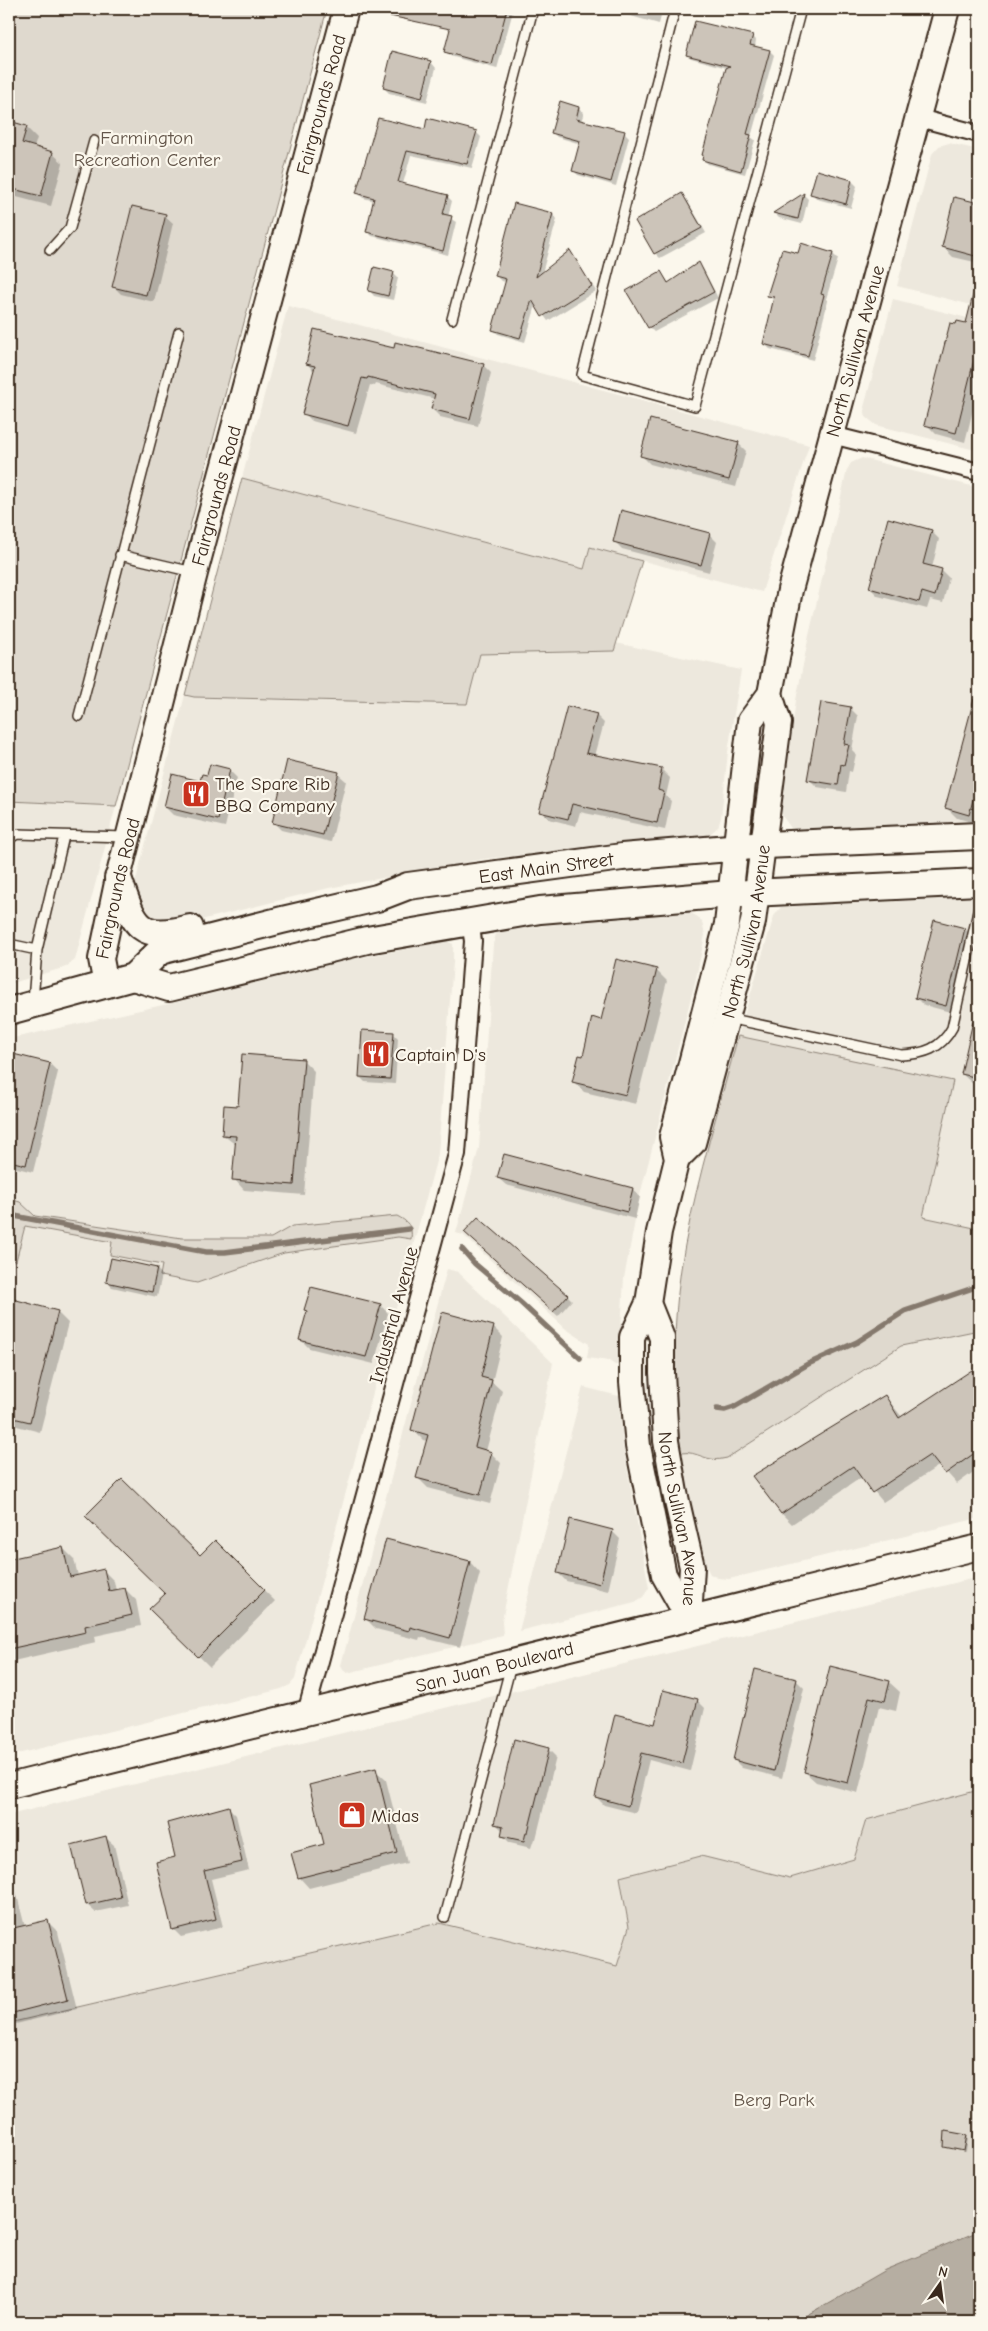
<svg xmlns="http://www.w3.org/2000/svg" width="988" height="2331" viewBox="0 0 988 2331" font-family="'Comic Neue',sans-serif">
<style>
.built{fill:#ede8dd}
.green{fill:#dfd9ce;stroke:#8d8276}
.water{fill:#b6aea2;stroke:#85796d}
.shadow{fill:#0003}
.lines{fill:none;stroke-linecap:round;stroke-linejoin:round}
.stream{stroke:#85796d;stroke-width:5.5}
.building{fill:#ccc4b9;stroke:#3b2a1e}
.lane-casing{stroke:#3b2a1e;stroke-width:12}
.street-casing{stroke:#3b2a1e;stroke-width:20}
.secondary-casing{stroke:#3b2a1e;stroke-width:28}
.primary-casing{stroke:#3b2a1e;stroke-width:30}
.lane{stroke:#fbf7ec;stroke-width:9}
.street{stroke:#fbf7ec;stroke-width:16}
.secondary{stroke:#fbf7ec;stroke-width:24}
.primary{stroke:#fbf7ec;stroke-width:26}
.labels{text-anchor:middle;stroke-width:4.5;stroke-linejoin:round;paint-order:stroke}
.street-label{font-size:19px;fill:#3b2a1e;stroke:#fbf7ec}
.park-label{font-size:19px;fill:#64564a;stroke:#fbf7ec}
.poi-label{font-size:19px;fill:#3b2a1e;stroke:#fbf7ec;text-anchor:start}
</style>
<rect width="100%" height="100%" fill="#fbf7ec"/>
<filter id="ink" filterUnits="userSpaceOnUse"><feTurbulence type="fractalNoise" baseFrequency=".02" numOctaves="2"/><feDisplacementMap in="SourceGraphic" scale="10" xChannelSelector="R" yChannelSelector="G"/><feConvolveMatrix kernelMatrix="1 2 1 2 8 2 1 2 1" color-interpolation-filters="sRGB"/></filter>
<g filter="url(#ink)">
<path class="built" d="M949 143 979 150V307L897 286 932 154 939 146Z
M893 299 979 321V451L876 425 866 417 864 407Z
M288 306 809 445 762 592 590 547 584 569 242 478Z
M862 458 979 488V823L804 831 791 828 783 817 781 810 796 700 808 640 847 470 851 463Z
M616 643 741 670 728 752 721 818 718 827 710 834 484 859 329 888 169 928 141 918 134 887 185 695 194 697 467 704 480 654 614 651Z
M9 801 116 806 75 960 66 967 9 984Z
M979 897V1229L923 1218 738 1036 774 916 781 907Z
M673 912H689L698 917 702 922 705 935 696 978 640 1195 624 1278 619 1365H615L609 1361 587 1358 589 1344 566 1329 463 1235 456 1233 479 1148 493 944 496 934 504 931 594 919Z
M447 941 453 944V962L438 1154 295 1679 290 1685 281 1689 9 1756V1260L16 1261 25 1226 112 1242 110 1255 163 1265 161 1276 197 1283 284 1253 398 1237 411 1239V1227L405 1220 292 1226 271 1238H182L35 1216 20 1202 9 1199V1039L190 999 338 962Z
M447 1269 458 1272 553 1363 502 1621 503 1635 347 1673 343 1670 341 1665Z
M979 1330V1518L729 1579 718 1578 710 1574 704 1562 691 1510 681 1453 689 1452 704 1459 727 1458 901 1346Z
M583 1387 619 1396 623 1445 649 1588 643 1597 635 1602 519 1631Z
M979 1577V1790L866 1820 854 1859 790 1878 701 1856 620 1877 629 1927 617 1966 439 1923 9 2023V1815Z"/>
<path class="green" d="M9 9H327L116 806 9 801Z
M242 478 584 569 590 547 642 561 614 651 480 654 467 704 194 697 185 695Z
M738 1036 953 1081 923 1217 979 1229V1330L901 1346 727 1458C706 1464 698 1450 681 1453 672 1384 672 1314 685 1245 698 1175 720 1105 738 1036Z
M9 1199 20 1202 35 1216 182 1238H271L292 1226 397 1216C407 1221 413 1226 411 1239L398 1237 284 1253 197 1283 160 1276 162 1265 110 1255 112 1242 25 1226 16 1261 9 1260Z
M979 1790V2322L855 2288 795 2322H9V2023L439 1923 617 1966 629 1927 620 1877 701 1856 790 1878 854 1859 866 1820Z"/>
<path class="water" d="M979 2231V2322H795L885 2270Z"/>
<path class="shadow" d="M455 9H511L513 11 497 69 450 56 445 51Z
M619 9H663L659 24 624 14Z
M752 36 756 40 755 47 770 51 774 55 751 137 755 140 745 174 708 164 704 160 727 68 691 58 687 54Z
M393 52 431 62 436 68 427 102 389 93 384 88Z
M579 108 584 113 581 121 624 132 629 137 616 186 578 175 573 170 581 144 557 137 552 132Z
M9 123 26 127 37 138 34 148 52 153 63 163 51 206 9 195Z
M426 131 476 132 481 137 472 168 411 155 403 184 447 196 452 201 448 217 456 222 448 255 372 236 367 231 375 201 363 198 358 193Z
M852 181 857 186 851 208 817 199 812 193Z
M682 195 687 200 706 233 660 258 655 253Z
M804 195 808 199 802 224 779 218 775 214Z
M955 199 979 205V263L953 257 943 247Z
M515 204 553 214 557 219 542 273 570 252 596 291 548 321 536 305 525 342 498 334 493 330 507 282 501 281 496 276Z
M165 216 173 223 154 302 121 294 113 286Z
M833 254 838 259 826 299 828 301 813 360 770 349 764 344 774 301 769 295 798 255Z
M698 264 703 269 718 298 654 332 649 327 661 272 669 283Z
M393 273 398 278 393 300 374 296 369 290Z
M979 274V386L965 442 936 434 926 424 966 325Z
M395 350 483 365 491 373 478 426 440 417 432 409 435 399 376 384 375 386 370 385 356 433 312 421 304 413 315 372 307 364Z
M738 443 746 451 736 487 650 464 642 456Z
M931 531 939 539 932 568 941 570 949 578 943 603 930 600 927 609 878 596 870 588Z
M709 534 717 542 709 572 622 549 614 541Z
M979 685V824L957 818 947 808Z
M850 708 858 716 852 750 856 754 852 772 849 771 846 792 817 787 809 779Z
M596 715 604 723 595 756 662 770 670 778 666 796 671 801 665 830 580 812 576 826 549 819 541 811Z
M229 770 237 778 225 827 173 815 165 807 208 777Z
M338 774 346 781 331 842 281 830 273 822Z
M965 929 972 937 954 1013 924 1005 916 997Z
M656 970 667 981 636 1104 584 1092 573 1081 602 1021Z
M979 998V1086L973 1084 962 1074Z
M393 1033 398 1038 395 1084 365 1082 360 1077Z
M9 1054 50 1064 58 1072 33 1172 9 1166Z
M303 1060 314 1071 304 1195 244 1190 234 1179 236 1145 223 1135 239 1107Z
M498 1178 633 1189 640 1197 635 1219 506 1185Z
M112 1260 157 1269 162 1275 157 1297 112 1287 107 1282Z
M532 1293 567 1295 572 1300 558 1316Z
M9 1300 57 1312 68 1323 40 1432 9 1424Z
M380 1305 388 1313 374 1364 309 1348 301 1340 308 1312 305 1310Z
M493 1327 503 1337 492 1382 502 1391 486 1451 491 1453 501 1463 490 1504 428 1488 418 1478 427 1441 423 1440 413 1430Z
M971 1372 979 1380V1468L957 1484 940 1465 883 1502 862 1477 792 1524 782 1514 885 1396 902 1417Z
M612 1531 620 1539 608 1591 566 1581 558 1573Z
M387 1540 470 1562 480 1573 460 1647 420 1637 419 1640 376 1629 366 1619Z
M215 1542 275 1601 210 1667 151 1609Z
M63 1548 74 1559 78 1576 103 1570 114 1581 116 1591 125 1589 136 1600 141 1626 95 1636 96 1642 9 1662V1560Z
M831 1667 889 1682 900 1692 896 1711 879 1707 858 1793 816 1782 805 1772Z
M796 1680 804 1688 782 1778 742 1768 734 1760Z
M697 1700 705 1708 690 1771 649 1760 636 1813 604 1805 596 1797 656 1725Z
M548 1749 556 1757 536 1839H534L531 1848 510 1843 502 1835 503 1831 495 1823Z
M375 1770 386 1780 407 1863 309 1888 299 1877 325 1845Z
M228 1807 236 1815 249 1870 211 1879 223 1927 181 1937 173 1929 176 1858Z
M106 1838 114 1845 128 1905 95 1912 87 1905Z
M9 1863 25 1927 47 1921 58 1932 77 2009 16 2024 9 2017Z
M966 2136 968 2138 966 2152 945 2147Z"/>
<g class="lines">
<path class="stream" d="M9 1215 206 1252H225L409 1229
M462 1249 475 1264 521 1303 580 1358
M717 1409 725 1410 734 1407 808 1364 857 1342 905 1311 979 1286"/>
</g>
<path class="building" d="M390 9H507L492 65 444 52 450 29 390 16Z
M695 21 753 35 750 45 770 50 747 134 751 135 741 171 702 160 703 155H702L726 68 730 66 686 55Z
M392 51 431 61 422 98 383 88Z
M560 101 579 107 576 119 625 131 611 182 572 171 580 141 551 133Z
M378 118 425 129 427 118 477 131 467 164 407 151 398 182 448 195 443 214 452 216 443 251 366 232 374 198 356 193Z
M9 121 27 126 22 143 53 152 41 196 9 188Z
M817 170 852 180 846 204 810 194Z
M682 193 702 228 654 254 635 221Z
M804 193 798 219 773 213Z
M954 197 979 203V257L942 247Z
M514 203 553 213 536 277 570 250 592 286 542 317 532 300 520 338 492 330 506 279 495 276Z
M132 206 166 214 146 295 112 287Z
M801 243 833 253 821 294 824 295 808 356 763 344 774 297 767 296 782 249 798 253Z
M699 262 714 292 648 328 626 291 661 271 668 283Z
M374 267 394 272 388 296 368 291Z
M974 291 979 292V340L956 433 924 425 950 323 956 324 957 321 966 323Z
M314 329 394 348 395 342 484 364 470 419 431 409 435 394 368 377 367 379 362 378 348 426 302 414 315 366 306 364Z
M650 419 739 442 729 480 640 456Z
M621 510 710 533 701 565 613 542Z
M888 518 932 530 923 564 942 569 935 596 922 592 919 602 869 588Z
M974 699 979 700V777L969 815 945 808Z
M821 702 851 707 844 744 849 745 844 765 841 764 838 785 807 780Z
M567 706 597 714 586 753 662 768 658 790 664 792 657 823 572 804 568 819 539 812Z
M287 760 339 772 323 835 272 823Z
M210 764 230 769 218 820 164 807 172 774 200 781 202 774 207 775Z
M934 920 965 928 946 1006 915 998Z
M616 959 657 969 626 1095 572 1082 579 1055 583 1056 592 1017 601 1020Z
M973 1021 979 1022V1078L961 1074Z
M362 1030 394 1032 390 1079 359 1077Z
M9 1053 50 1063 26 1165 9 1161Z
M242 1054 304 1059 294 1185 232 1180 236 1136 222 1135 224 1105 238 1106Z
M504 1154 633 1188 627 1212 497 1178Z
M478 1217 568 1295 553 1312 464 1232Z
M111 1258 157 1268 152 1292 106 1282Z
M311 1287 381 1304 366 1357 299 1340 307 1311 304 1310Z
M9 1298 58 1311 30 1422 9 1417Z
M442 1312 494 1326 481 1377 492 1380 475 1447 492 1452 480 1495 416 1478 428 1435 411 1430Z
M972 1370 979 1381V1450L945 1474 930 1455 872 1493 853 1466 781 1514 752 1476 885 1395 899 1418Z
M122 1479 200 1555 215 1540 265 1590 198 1657 149 1609 165 1594 85 1516Z
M570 1519 613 1530 600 1584 557 1573Z
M386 1539 470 1561 450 1638 410 1627 409 1631 364 1619Z
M63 1547 70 1577 104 1569 109 1591 125 1588 132 1615 85 1626 86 1632 9 1649V1559Z
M830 1666 890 1681 885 1701 869 1697 848 1783 804 1772Z
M755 1669 797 1679 774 1771 733 1760Z
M663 1690 698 1699 682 1763 641 1753 628 1806 595 1797 615 1714 655 1724Z
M514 1739 549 1748 528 1832H526L524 1841 501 1836 503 1826 494 1824Z
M376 1768 397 1853 298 1878 291 1853 324 1844 309 1785Z
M229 1806 242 1862 204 1871 216 1919 172 1930 156 1862 175 1857 167 1823Z
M106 1836 121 1897 86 1905 71 1845Z
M48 1920 68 1999 9 2014V1929Z
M945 2131 967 2135 964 2151 944 2147Z"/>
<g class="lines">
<defs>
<path id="lane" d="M675 9 582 375 695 406 801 9
M50 250 70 228 94 141
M452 319 533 9
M120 555 193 572
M79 716 179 332
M9 839 17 834 126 837
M9 944 37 950 33 1001
M37 950 64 836
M728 1018 901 1055C924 1054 941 1049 952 1028L979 907
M445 1917 511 1665"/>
<path id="street" d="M919 118 979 134
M832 435 979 472
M306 1713 457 1154 473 941 470 921"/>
<g id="secondary">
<path id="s1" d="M106 985 101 959 118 878 195 573 346 9"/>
<path id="s2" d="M677 1159 693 1143 753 922 779 723 770 694"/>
<path id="s3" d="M648 1303 662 1338V1373L666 1441 675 1493 692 1567 689 1619"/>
<path id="s4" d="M689 1619 664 1575 638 1446 632 1382V1337L648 1303 659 1232 677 1159 672 1137 727 924 750 721 770 694 790 590 947 9"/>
<path id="s5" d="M9 1786 979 1547"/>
</g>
<g id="primary">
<path d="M118 878C134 924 137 942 190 928"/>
<path d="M133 977 169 988 367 940 540 910 731 894 979 882"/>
<path id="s6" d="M9 1011 133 977 160 951 282 920 377 898 408 886 622 857 765 845 979 836"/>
</g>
</defs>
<use href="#lane" class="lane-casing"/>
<use href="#street" class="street-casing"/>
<use href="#secondary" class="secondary-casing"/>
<use href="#primary" class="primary-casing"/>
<use href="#lane" class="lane"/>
<use href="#street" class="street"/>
<use href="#secondary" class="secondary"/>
<use href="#primary" class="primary"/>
</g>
</g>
<defs>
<symbol id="restaurant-square" viewBox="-11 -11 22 22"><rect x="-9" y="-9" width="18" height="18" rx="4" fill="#c8321e" stroke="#fbf7ec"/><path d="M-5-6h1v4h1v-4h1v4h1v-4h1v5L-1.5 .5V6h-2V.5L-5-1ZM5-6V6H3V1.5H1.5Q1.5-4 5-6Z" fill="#fff"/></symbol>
<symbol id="shop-square" viewBox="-11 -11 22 22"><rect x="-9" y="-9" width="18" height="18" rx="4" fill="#c8321e" stroke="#fbf7ec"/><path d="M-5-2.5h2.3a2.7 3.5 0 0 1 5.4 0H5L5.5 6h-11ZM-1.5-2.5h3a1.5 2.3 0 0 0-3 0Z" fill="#fff"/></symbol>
</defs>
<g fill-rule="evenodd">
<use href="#restaurant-square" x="180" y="778" width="32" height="32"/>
<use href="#restaurant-square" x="360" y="1038" width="32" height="32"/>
<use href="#shop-square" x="336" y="1799" width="32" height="32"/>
</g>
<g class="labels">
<g class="street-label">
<text dy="7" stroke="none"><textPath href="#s1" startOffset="909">Fairgrounds Road</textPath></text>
<text dy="7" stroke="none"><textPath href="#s4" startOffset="1310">North Sullivan Avenue</textPath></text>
<text dy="7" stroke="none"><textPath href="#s1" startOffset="504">Fairgrounds Road</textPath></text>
<text dy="7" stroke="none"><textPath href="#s6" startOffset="562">East Main Street</textPath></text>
<text dy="7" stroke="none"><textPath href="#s1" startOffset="99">Fairgrounds Road</textPath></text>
<text dy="7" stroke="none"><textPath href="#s2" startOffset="241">North Sullivan Avenue</textPath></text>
<text transform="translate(393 1315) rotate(-75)" y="7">Industrial Avenue</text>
<text dy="7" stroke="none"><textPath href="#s3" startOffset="220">North Sullivan Avenue</textPath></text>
<text dy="7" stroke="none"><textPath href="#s5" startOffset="500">San Juan Boulevard</textPath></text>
</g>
<g class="park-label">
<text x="147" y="144">Farmington<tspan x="147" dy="22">Recreation Center</tspan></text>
<text x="774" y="2106">Berg Park</text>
</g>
<g class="poi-label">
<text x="215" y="790">The Spare Rib<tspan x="215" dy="22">BBQ Company</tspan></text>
<text x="395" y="1061">Captain D's</text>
<text x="371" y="1822">Midas</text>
</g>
</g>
<rect width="988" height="2331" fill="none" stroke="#fbf7ec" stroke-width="30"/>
<rect x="15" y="15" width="958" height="2301" fill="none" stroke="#3b2a1e" stroke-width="2" filter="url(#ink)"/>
<g transform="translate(940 2284) rotate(14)" stroke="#fbf7ec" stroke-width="4" paint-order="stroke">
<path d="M0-4L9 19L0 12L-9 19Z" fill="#3b2a1e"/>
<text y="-8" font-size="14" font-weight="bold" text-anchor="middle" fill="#3b2a1e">N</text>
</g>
</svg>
